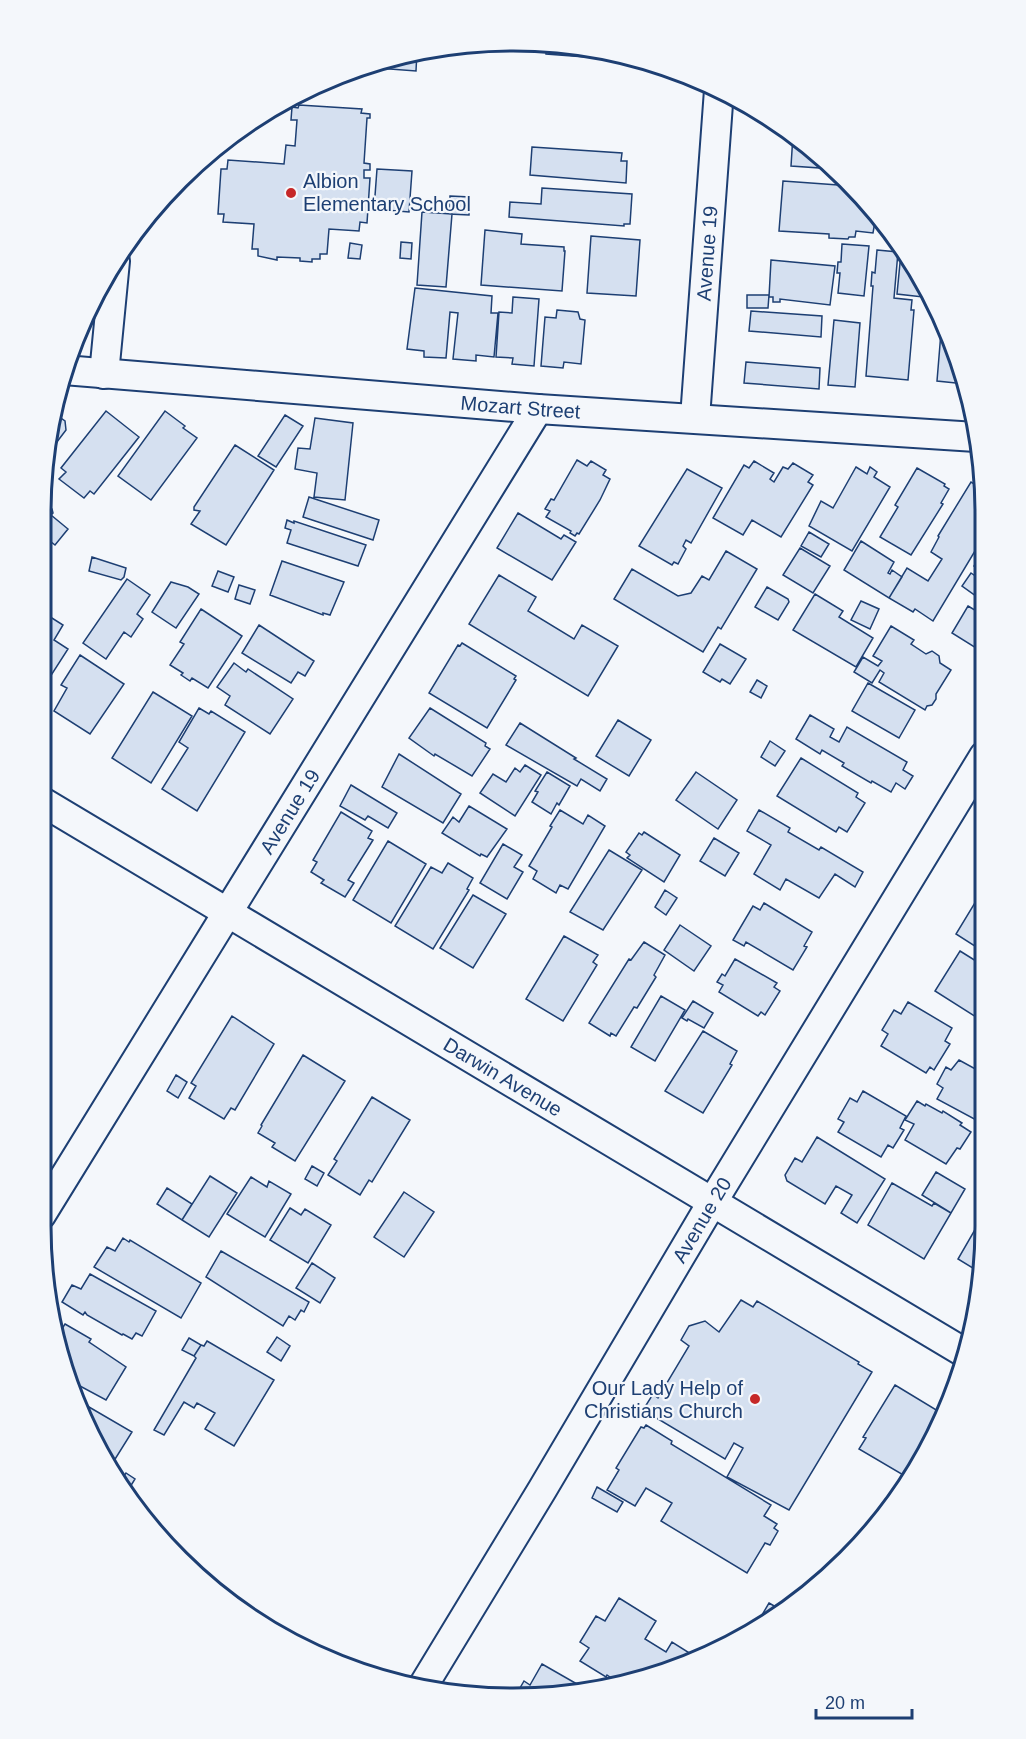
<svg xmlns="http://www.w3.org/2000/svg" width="1026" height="1739" viewBox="0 0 1026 1739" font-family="Arial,sans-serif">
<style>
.building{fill:#d5e0f0;stroke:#1d3f73;stroke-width:1.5}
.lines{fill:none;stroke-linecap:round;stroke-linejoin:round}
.minor-casing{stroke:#1d3f73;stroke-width:32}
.minor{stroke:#f4f7fb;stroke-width:28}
.poi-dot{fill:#c62828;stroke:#f4f7fb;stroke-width:2}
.labels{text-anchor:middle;stroke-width:4.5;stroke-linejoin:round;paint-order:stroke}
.poi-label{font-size:20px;fill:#1d3f73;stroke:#f4f7fb;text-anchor:start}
.street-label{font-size:20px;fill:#1d3f73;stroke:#f4f7fb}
.rim{fill:none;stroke:#1d3f73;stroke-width:3}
</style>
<rect width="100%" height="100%" fill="#f4f7fb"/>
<path class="building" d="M546 44 605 50 638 60V61L546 54Z
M417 51 416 71 363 67Z
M299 105 362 109 361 113 370 114V118H367L364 163 370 164V170H364V178H370L367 223 360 222 359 231 329 229 327 254H320V259H312V262L300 261V258L277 257V260L258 256V249H252L254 224 223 222 224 214H218L221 169H227L228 160 284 164 286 145 295 146 297 120H291L292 107 298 108Z
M793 135 835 169 791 166Z
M532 147 622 153 621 161H627L626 183 530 175Z
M377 169 412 171 409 212 374 209Z
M783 181 852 186 876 216 873 233 856 231 855 237H849L848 239 829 238V234L779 231Z
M542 188 632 194 630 224H624V226L509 217 510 202 541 204Z
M450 196 470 197 469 215 449 214Z
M422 212 452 214 446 287 417 285Z
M485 230 522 234 521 244 564 247V251H565L562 291 481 285Z
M591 236 640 240 636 296 587 293Z
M401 242 412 243 411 259 400 258Z
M350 243 362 245 360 259 348 258Z
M842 244 869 246 864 296 838 293 840 273H837L838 262H841Z
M877 250 898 252 894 298 912 300 911 310H914L908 380 866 376 873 286H871L872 272 875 273Z
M771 260 835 266 830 305 780 299V302H773V297H769Z
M900 263 913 265 922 276 925 283 923 297 897 294Z
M415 288 492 296 491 313H498L494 357 476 355V361L453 359 458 313 450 312 446 358 424 357V351L407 349Z
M747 295H769L768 308H747Z
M513 297 539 299 534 366 512 364 513 358 496 357 499 312 512 313Z
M557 310 578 312 580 319 585 320 581 364 564 362 563 368 541 366 545 317 556 318Z
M751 311 822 316 821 337 749 331Z
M834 320 860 323 855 387 828 385Z
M942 320 961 361 965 384 937 381Z
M746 362 820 368 819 389 744 383Z
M106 411 139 437 94 494 90 491 84 498 59 479 66 472 61 468Z
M165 411 185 426 183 428 197 438 151 500 118 476Z
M55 414 65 421 66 430 47 455Z
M285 415 303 426 276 467 258 456Z
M315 418 353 423 345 500 314 497 317 473 295 469 298 448 310 449Z
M235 445 274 470 226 545 191 524 200 511 194 510V507Z
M577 460 587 466 591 461 606 470 603 475 610 479 600 500 579 534 577 533 575 536 570 533 571 531 546 517 550 511 545 509 551 499 554 500Z
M754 461 774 473 770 479 774 482 783 467 788 469 793 463 813 475 808 482 813 485 781 537 752 520 743 535 713 518 744 465 749 468Z
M856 467 867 474 870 467 877 472 874 477 890 487 852 551 809 526 821 501 833 508Z
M917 468 945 484 944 486 949 489 941 503 943 504 911 555 880 537 898 507 895 505Z
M687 469 722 488 691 543 686 540 683 546 686 549 678 564 674 562 672 565 639 546Z
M983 480 984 536 933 621 915 609 913 612 889 598 907 568 928 581 942 559 931 552 939 537 938 536 971 482 979 487Z
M309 497 379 520 373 540 303 517Z
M45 504 52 509 53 513 51 515 68 529 55 545 41 534 42 507Z
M518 513 561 539 564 535 576 542 552 580 497 548Z
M287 520 294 523V521L366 545 358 566 287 543 291 530 285 528Z
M809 532 829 544 821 557 801 546Z
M861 541 894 562 888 573 890 574 892 570 902 577 889 598 844 570Z
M800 548 830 566 813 593 783 575Z
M984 548V573L974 566Z
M726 551 757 569 721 629 718 627 703 652 614 599 632 569 678 596 691 593 702 576 709 580Z
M92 557 126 568 124 577 121 580 89 571Z
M282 561 344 582 330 615 323 613V615L270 595Z
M218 571 234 577 228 592 212 586Z
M971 573 984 582 983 601 962 586Z
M499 575 536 597 528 611 574 639 582 625 618 646 588 696 469 624Z
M127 579 150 595 137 614 143 619 131 637 124 632 106 659 83 643Z
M171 582 188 587 199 594 176 628 152 612Z
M239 585 255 590 250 604 235 599Z
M767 587 788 599 789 602 778 620 755 607Z
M815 594 843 611 839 617 873 638 856 667 793 630Z
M861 601 879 609 870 629 851 620Z
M968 606 983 615 984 612V653L952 633Z
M201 609 242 636 208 688 192 678 190 681 181 675 183 673 170 665 184 644 180 642Z
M44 613 63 625 54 640 68 649 41 691V617Z
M259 625 314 661 305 676 298 672 291 683 242 653Z
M891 626 914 640 911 644 926 654 932 651 939 656 940 663 951 670 936 694V699L932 705 927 706 925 710 879 682 884 673 880 670 872 683 854 672 863 657 878 666 882 661 873 656Z
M462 643 516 676 514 679 516 680 487 728 429 693 458 645 460 646Z
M720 644 746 659 730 684 722 679 720 682 703 672Z
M80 655 124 684 90 734 54 711 67 688 61 685Z
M234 663 246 672 248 669 293 699 270 734 225 705 230 696 217 687Z
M757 680 767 686 761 698 750 692Z
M868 683 915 710 899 738 852 711Z
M153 692 192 716 151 783 112 758Z
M199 708 209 714 211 711 245 732 197 811 162 789 188 748 179 742Z
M430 708 486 743 485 746 490 749 472 776 435 754 434 756 409 738Z
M810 715 834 729 830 737 839 742 847 727 907 762 903 770 913 776 905 789 896 783 891 792 872 781 871 783 842 766 844 763 822 750 820 754 796 739Z
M618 720 651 740 629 776 596 756Z
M520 723 576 758 574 759 607 779 600 791 581 779 577 786 506 745Z
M770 741 785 751 775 766 761 757Z
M399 754 461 794 443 823 382 787Z
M801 758 858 793 856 797 865 803 847 832 839 827 836 832 777 796Z
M525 765 541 775 515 816 480 793 493 774 506 782 515 768 520 772Z
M547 772 570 786 559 805 557 803 551 814 532 802 538 792 535 791Z
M696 772 737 800 718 829 676 800Z
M351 785 397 813 388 828 368 816 365 820 340 806Z
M469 806 507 829 487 857 481 854 480 856 442 833 453 817 459 822Z
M560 810 583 824 588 815 605 826 568 889 560 885 556 893 533 879 537 871 529 866 552 827 550 826Z
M759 810 790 828 788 832 819 850 821 847 863 872 855 887 835 874 819 898 786 879 780 890 754 874 771 845 747 831Z
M341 812 372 831 368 838 373 840 348 880 354 883 345 897 321 883 324 880 311 872 317 862 313 860Z
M644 832 680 855 664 882 627 858 630 855 626 852 639 833 642 835Z
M714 838 739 853 725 876 700 861Z
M388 841 426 864 391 923 353 900Z
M503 844 522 855 514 867 523 872 507 899 480 883Z
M609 850 642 870 603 930 570 912Z
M448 863 473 878 467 889 469 890 433 949 395 926 431 867 442 873Z
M665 890 677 898 666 915 655 907Z
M473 895 506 914 473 968 440 948Z
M976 901 984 907V952L956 934Z
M764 903 812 932 804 946 807 947 793 970 746 942 744 946 733 940 753 906 760 910Z
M680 925 711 946 694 971 664 950Z
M564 936 598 955 593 962 597 965 563 1021 526 999Z
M644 942 665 955 654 975 656 977 637 1008 634 1007 616 1036 611 1033 610 1036 589 1023 629 959 631 960Z
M960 951 984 966V1022L935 991Z
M735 959 777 983 774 987 780 991 765 1015 761 1012 758 1016 719 992 723 985 717 982 722 974 725 976Z
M661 996 685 1010 655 1061 631 1047Z
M693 1001 713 1013 704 1028 688 1019 687 1021 682 1018Z
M908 1002 952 1028 945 1041 950 1044 934 1070 930 1067 926 1073 881 1046 888 1034 882 1030 894 1010 901 1014Z
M232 1016 274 1044 235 1110 231 1108 224 1119 189 1098 196 1086 191 1083Z
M703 1031 737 1051 730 1064 732 1065 703 1113 665 1091Z
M303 1055 345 1081 295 1161 272 1147 275 1143 258 1133 262 1126 261 1125Z
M959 1060 981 1072 980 1074 984 1077V1109L978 1121 937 1099 943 1088 937 1084 946 1067 951 1070Z
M176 1075 187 1082 178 1098 167 1091Z
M863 1091 906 1116 900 1128 904 1130 893 1148 888 1145 881 1157 838 1132 844 1122 838 1119 850 1098 857 1102Z
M372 1097 410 1120 372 1182 369 1180 360 1195 328 1175 337 1161 334 1159Z
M917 1101 925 1106 926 1104 942 1113 943 1111 962 1123 960 1125 971 1132 960 1149 957 1148 946 1164 905 1140 914 1124 905 1120Z
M817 1137 885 1179 857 1223 841 1213 852 1195 836 1186 825 1204 787 1181 785 1175 795 1158 802 1162Z
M312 1166 324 1173 317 1186 305 1179Z
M936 1172 965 1189 951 1213 922 1195Z
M210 1176 237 1193 209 1237 182 1220Z
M251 1177 267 1187 269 1181 291 1194 265 1237 227 1214Z
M892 1183 932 1206 934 1203 951 1213 924 1259 868 1225Z
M167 1188 192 1204 182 1220 157 1204Z
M404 1192 434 1212 404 1257 374 1237Z
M290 1208 301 1215 305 1209 331 1225 308 1263 270 1240Z
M984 1214V1257L981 1273 958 1259Z
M123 1238 129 1242 130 1240 201 1283 181 1318 94 1267 107 1247 115 1251Z
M221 1251 309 1302 304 1312 301 1310 295 1320 289 1316 283 1326 206 1277Z
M312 1263 335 1278 320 1303 296 1288Z
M90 1274 156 1311 142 1336 136 1333 132 1339 123 1334 122 1335 87 1315 85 1312 83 1315 62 1302 72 1285 81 1289Z
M741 1300 753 1307 757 1301 859 1362 858 1364 872 1372 789 1510 727 1477 743 1448 734 1443 725 1459 643 1410 653 1394 658 1398 689 1346 681 1340 689 1326 705 1321 719 1332Z
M65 1324 91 1339 89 1342 126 1367 106 1400 65 1378 58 1335Z
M277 1337 290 1346 281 1361 267 1352Z
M189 1338 201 1345 194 1356 182 1350Z
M207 1341 274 1380 234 1446 205 1429 215 1413 197 1403 194 1408 184 1402 164 1435 154 1430 196 1358 194 1356 201 1345 204 1346Z
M895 1385 943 1414 910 1479 859 1449 866 1438 863 1437Z
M77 1400 132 1432 112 1464Z
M646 1425 672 1441 671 1444 771 1505 764 1516 777 1524 774 1528 778 1531 770 1545 765 1543 747 1573 661 1521 672 1503 646 1488 635 1506 607 1490 619 1470 616 1468 641 1427 644 1428Z
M646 1425 672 1441 671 1444 771 1505 764 1516 777 1524 774 1528 778 1531 770 1545 765 1543 747 1573 661 1521 672 1503 646 1488 635 1506 607 1490 619 1470 616 1468 641 1427 644 1428Z
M126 1473 135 1479 127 1492 120 1481Z
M597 1487 623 1502 617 1512 592 1498Z
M619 1598 656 1621 645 1639 666 1652 672 1642 699 1659 693 1663 616 1681 607 1675 606 1677 580 1661 589 1648 580 1642 596 1616 605 1621Z
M769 1603 783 1611 755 1627Z
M542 1664 584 1688 544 1698 516 1695 524 1681 530 1685Z"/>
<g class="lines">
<defs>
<g id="minor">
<path id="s1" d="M64 370 538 409 976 437"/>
<path d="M104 374 115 261"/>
<path id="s2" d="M695 418 719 90"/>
<path id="s3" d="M41 801 965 1353"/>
<path id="s4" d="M41 1215 538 409"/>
<path id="s5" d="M423 1686 542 1490 713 1201 984 756"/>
</g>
</defs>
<use href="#minor" class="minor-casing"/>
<use href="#minor" class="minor"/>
</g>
<g class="poi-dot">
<circle cx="291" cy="193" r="6"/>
<circle cx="755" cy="1399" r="6"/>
</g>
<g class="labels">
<g class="poi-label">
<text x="303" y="188">Albion<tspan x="303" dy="23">Elementary School</tspan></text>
<text x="743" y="1395" text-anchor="end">Our Lady Help of<tspan x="743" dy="23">Christians Church</tspan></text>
</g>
<g class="street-label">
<text dy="7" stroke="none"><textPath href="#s2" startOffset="165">Avenue 19</textPath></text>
<text dy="7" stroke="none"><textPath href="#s1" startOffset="458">Mozart Street</textPath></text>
<text dy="7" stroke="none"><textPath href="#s4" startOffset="474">Avenue 19</textPath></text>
<text dy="7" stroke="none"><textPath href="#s3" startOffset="538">Darwin Avenue</textPath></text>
<text dy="7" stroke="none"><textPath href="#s5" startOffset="543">Avenue 20</textPath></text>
</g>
</g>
<path d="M0 0H1026V1739H0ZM513 51H513A462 462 0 0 1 975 513V1226A462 462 0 0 1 513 1688H513A462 462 0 0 1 51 1226V513A462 462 0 0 1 513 51Z" fill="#f4f7fb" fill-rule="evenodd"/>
<path class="rim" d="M513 51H513A462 462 0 0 1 975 513V1226A462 462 0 0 1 513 1688H513A462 462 0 0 1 51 1226V513A462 462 0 0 1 513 51Z"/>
<path d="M816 1709v9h96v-9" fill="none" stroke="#1d3f73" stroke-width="3"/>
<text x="825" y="1709" font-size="18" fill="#1d3f73" stroke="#f4f7fb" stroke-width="4.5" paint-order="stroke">20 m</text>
</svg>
